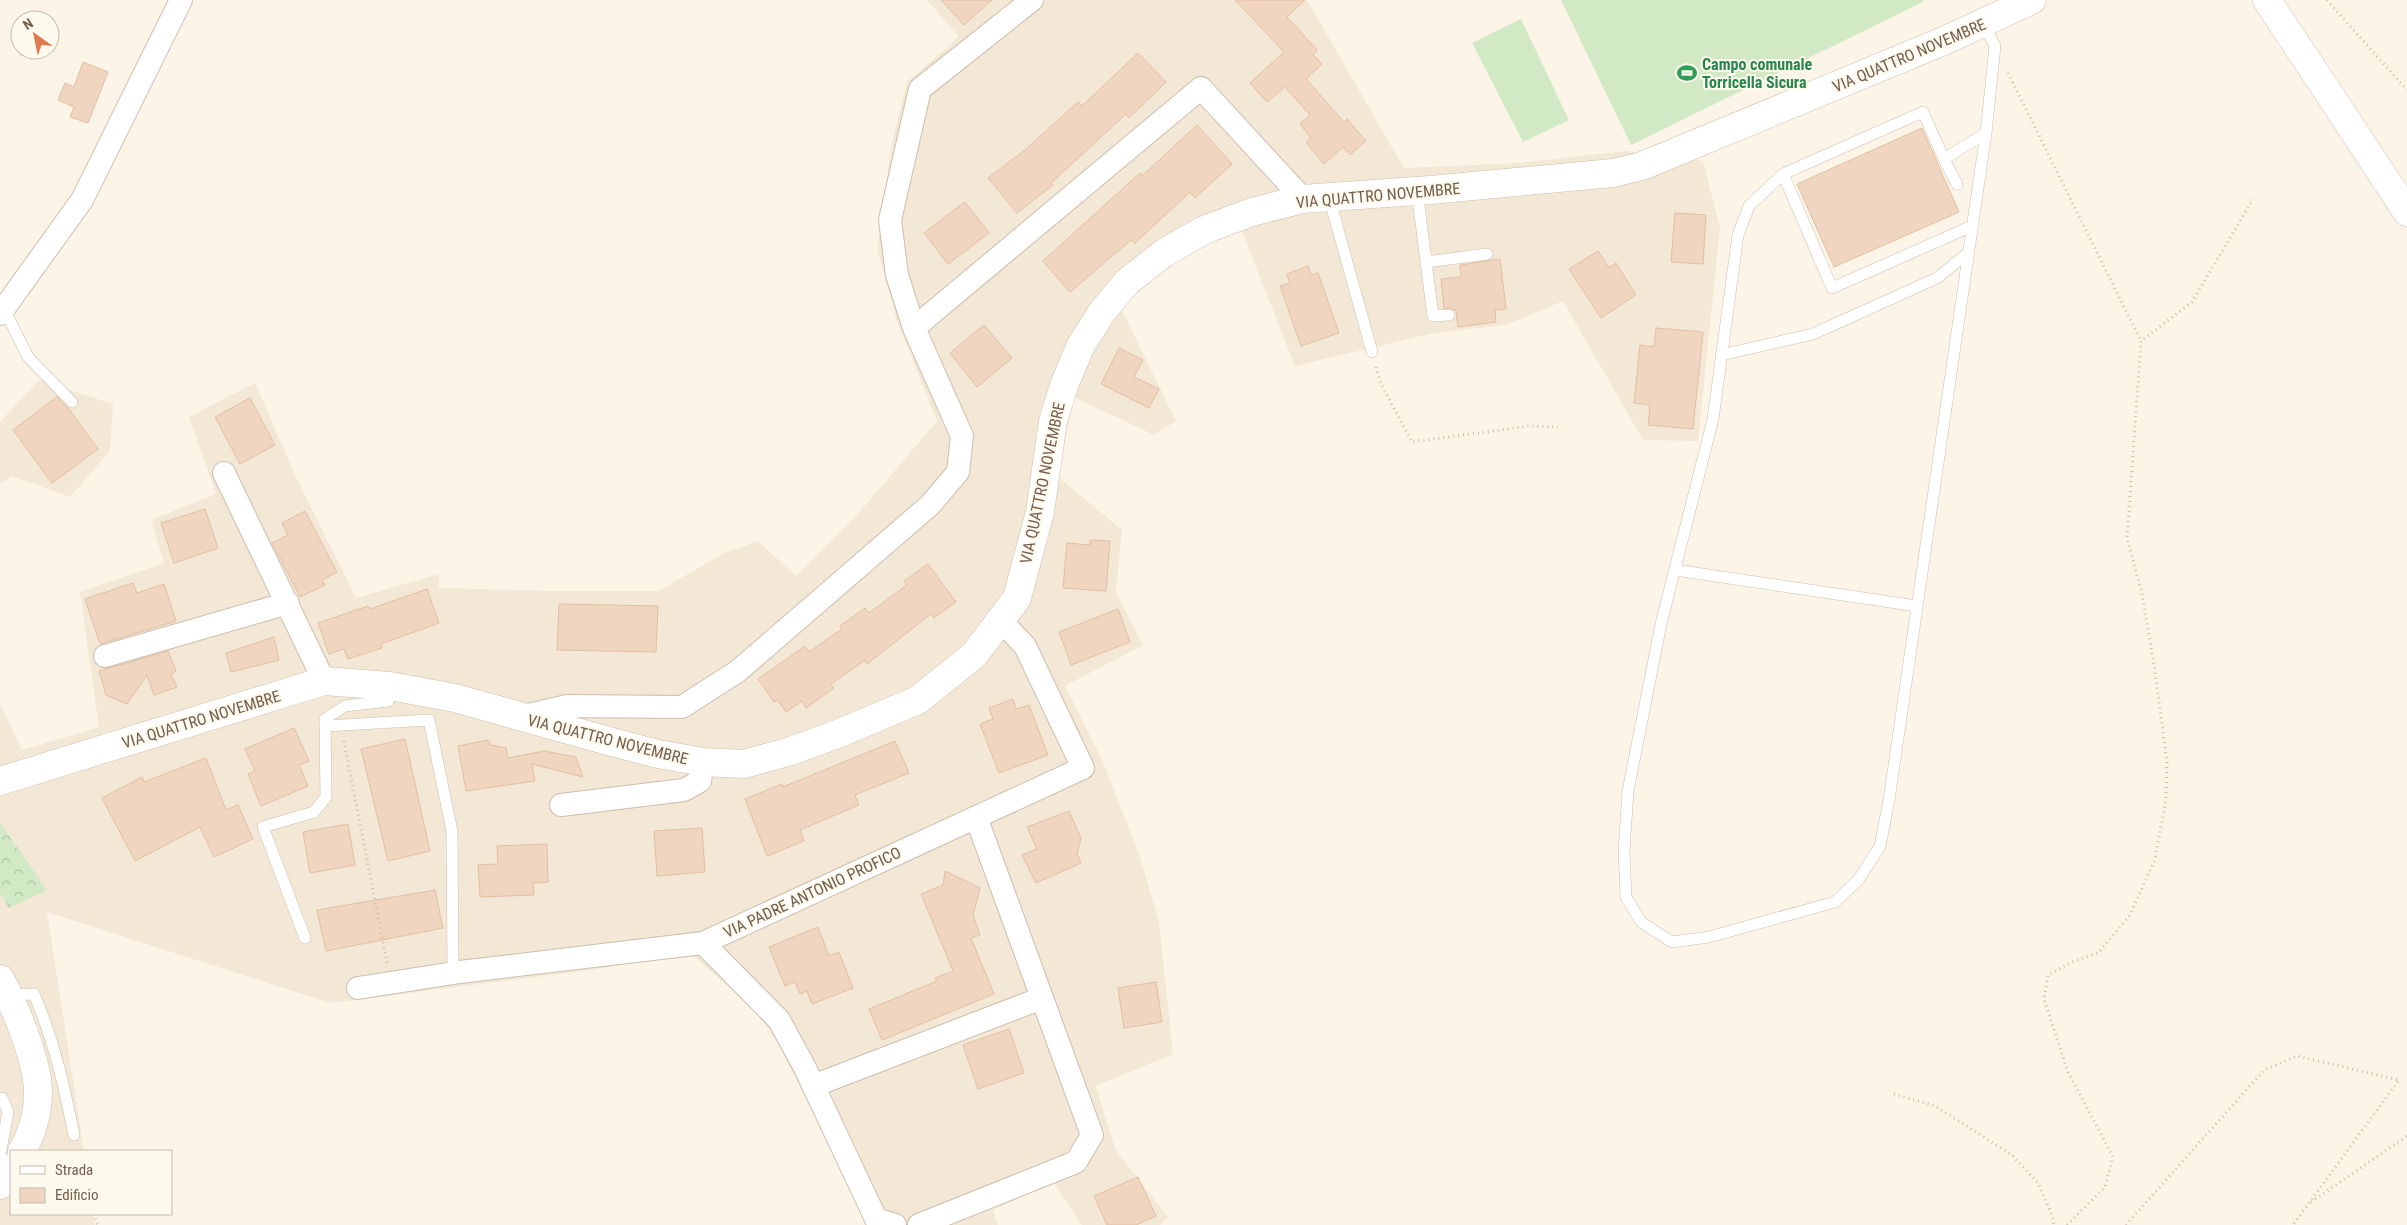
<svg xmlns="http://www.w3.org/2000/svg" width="2407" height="1225" viewBox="0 0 2407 1225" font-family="'Roboto Condensed',sans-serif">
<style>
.residential{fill:#f3e7d6}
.forest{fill:url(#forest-crowns)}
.pitch{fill:#d2e9c6}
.building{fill:#f0d6c0;stroke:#e2bea1}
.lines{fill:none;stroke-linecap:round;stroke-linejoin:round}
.lane-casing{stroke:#cdbdad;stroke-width:12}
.street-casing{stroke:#cdbdad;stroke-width:24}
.secondary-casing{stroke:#d0beab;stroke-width:29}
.path{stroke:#d5b9a2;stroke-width:3;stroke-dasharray:1 4;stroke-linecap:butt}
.lane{stroke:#fff;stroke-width:11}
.street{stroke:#fff;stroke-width:22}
.secondary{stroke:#fff;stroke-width:28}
.labels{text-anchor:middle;stroke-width:4;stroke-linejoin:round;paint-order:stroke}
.street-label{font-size:16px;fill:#745d4c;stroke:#fef9ed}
.leisure-label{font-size:16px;font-weight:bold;fill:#27864d;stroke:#fef9ed;text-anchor:start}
</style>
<defs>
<pattern id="forest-crowns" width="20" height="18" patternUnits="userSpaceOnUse" patternTransform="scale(1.25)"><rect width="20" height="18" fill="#d2e9c6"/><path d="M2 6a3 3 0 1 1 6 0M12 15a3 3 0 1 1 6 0" fill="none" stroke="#afc0a3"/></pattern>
</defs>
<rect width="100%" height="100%" fill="#fcf5e7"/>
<path class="residential" d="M927 0H1307L1404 168 1518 163 1627 151 1703 161 1720 227 1698 441 1643 440 1563 301 1507 325 1434 333 1295 366 1241 229 1221 233 1166 266 1119 304 1176 421 1154 435 1074 397 1057 476 1122 530 1116 592 1143 645 1065 686 1103 762 1138 851 1159 922 1173 1054 1096 1086 1115 1149 1168 1217 1160 1225H1082L1054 1183 993 1210 998 1225H880L860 1205 777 1042 755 1010 690 953 591 970 330 1003 47 912 84 1151H11V1214H93L95 1225H0V705L22 750 99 727 80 592 164 563 151 520 216 494 189 417 255 383 296 477 356 598 439 574V588L553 591H659L724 553 758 541 796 576 858 514 937 421 897 321 877 249 892 142 907 82 959 37Z
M39 380 113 404 110 451 70 497 12 476 0 484V422Z"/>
<path class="forest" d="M0 823 47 890 9 908 0 893Z"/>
<path class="pitch" d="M1561 0H1922L1923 2 1631 145Z
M1521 19 1569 120 1523 142 1472 43Z"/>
<path class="building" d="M941 0H992L964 25Z
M1235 0H1305L1287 17 1317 50 1313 55 1322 64 1306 79 1344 122 1347 119 1366 141 1350 155 1343 147 1324 164 1306 142 1311 138 1300 124 1310 115 1285 87 1267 102 1250 83 1284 52Z
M1138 53 1166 82 1129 118 1126 114 1051 183 1053 185 1017 213 988 178 1025 150 1078 102 1082 106Z
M83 62 108 72 88 123 70 117 74 107 58 100 65 83 74 87Z
M1197 125 1232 164 1195 198 1190 192 1135 243 1131 240 1070 292 1043 261 1140 173 1142 176Z
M1922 128 1959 212 1834 267 1797 184Z
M965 202 989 233 948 264 924 233Z
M1675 213 1706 215 1703 264 1671 262Z
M1598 251 1609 268 1616 263 1636 295 1601 318 1569 269Z
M1500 259 1506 309 1495 310 1496 322 1458 327 1456 310 1444 308 1441 279 1461 277 1460 265Z
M1308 266 1311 275 1318 273 1339 333 1301 346 1280 286 1290 283 1287 274Z
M984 325 1012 358 977 387 950 353Z
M1656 328 1703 332 1693 429 1648 425 1650 405 1634 403 1640 345 1654 347Z
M1119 348 1143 360 1134 377 1159 389 1149 408 1101 384Z
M57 397 68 408 98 449 52 483 13 430Z
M250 398 275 445 240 464 215 417Z
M205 509 218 548 174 563 161 523Z
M305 511 337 572 322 580 325 585 300 597 272 543 288 535 282 523Z
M1090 540 1110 541 1106 591 1063 588 1067 543 1090 545Z
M928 564 956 602 934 618 931 614 867 664 865 660 831 684 834 688 806 708 802 701 786 712 778 700 774 702 758 679 805 646 809 652 842 629 840 626 865 608 869 613 907 585 904 581Z
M133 583 137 593 164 584 176 621 100 644 85 599Z
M427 589 439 623 381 644 382 648 348 659 344 649 329 654 318 623 368 606 370 609Z
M559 604 658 606 656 652 557 650Z
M1118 609 1130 642 1071 665 1059 632Z
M274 637 279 660 231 672 226 653Z
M168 651 176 671 171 674 177 687 154 695 147 675 127 704 106 695 99 671Z
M1013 699 1016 709 1029 705 1048 755 999 773 980 724 993 719 989 708Z
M294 728 309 761 299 765 308 786 261 806 248 774 255 771 245 749Z
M405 739 430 851 388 861 361 749Z
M488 740 491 745 506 748 508 758 544 751 576 757 583 777 532 764 535 781 466 791 458 746Z
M895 741 909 773 855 795 859 805 800 830 804 841 767 856 745 799 782 784 783 787Z
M206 758 226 810 238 805 253 839 214 857 200 827 135 861 102 798 142 777 144 782Z
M1069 811 1081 838 1077 854 1081 863 1036 883 1022 855 1037 849 1027 827Z
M348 824 355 865 310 873 303 832Z
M702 828 705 872 657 876 654 831Z
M547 844 548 882 533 883 534 895 480 897 478 865 498 864 497 846Z
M945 871 980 888 973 915 980 935 971 938 994 994 882 1040 869 1009 937 981 935 978 953 971 921 894 943 885Z
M435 890 443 928 326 951 317 910Z
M818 927 829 956 839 952 853 988 812 1004 807 991 800 994 795 982 785 986 769 947Z
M1156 982 1162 1022 1124 1028 1118 988Z
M1009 1029 1024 1073 978 1089 963 1045Z
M1138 1177 1156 1216 1136 1225H1107L1094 1196Z"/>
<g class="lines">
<defs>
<path id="lane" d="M1983 23 1995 46 1986 133 1944 159 1923 112 1783 174 1749 206 1738 235 1713 419 1661 624 1628 791 1624 851 1626 897 1641 922 1672 942 1709 937 1835 902 1859 879 1880 846 1889 800 1986 133
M1944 159 1957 184
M1783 174 1832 288 1972 226
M1417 191 1433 316 1449 315
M1329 197 1372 352
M1426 262 1487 254
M4 309 28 357 72 402
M1721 355 1813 334 1937 278 1968 253
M1675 570 1917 606
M325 726 429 720 452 831 453 973
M305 938 263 827 314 812 326 797 325 719 345 706 388 701 390 686
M9 995 34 994C54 1040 64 1086 74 1135
M0 1155 8 1112 2 1098"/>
<path id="street" d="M1032 0 920 89 890 220 897 275 914 328 1201 88 1303 199
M0 314 82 200 181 0
M224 473 324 681
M105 656 288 603
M520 717 567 706 682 707 738 671 930 505 958 472 962 436 914 328
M561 805 684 790 700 781 703 762
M703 943 779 1020 805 1068 876 1219 895 1225
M358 988 460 972 703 943 1083 768 1025 646 1000 620
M813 1086 1042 998
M919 1225 1076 1162 1092 1135 976 817"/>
<path id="secondary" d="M2267 0 2407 212
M0 781 324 681 390 686 455 698 612 742 658 754 703 762 744 764 791 751 840 733 918 700 974 655 1017 598 1040 512 1053 421 1065 383 1081 345 1102 312 1127 282 1164 253 1204 230 1252 212 1303 199 1430 190 1613 173 1642 166 1946 40 2032 0
M0 979C15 1006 38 1062 38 1092 38 1112 32 1134 22 1151
M0 1185 11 1168"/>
</defs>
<use href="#lane" class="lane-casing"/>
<use href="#street" class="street-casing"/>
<use href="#secondary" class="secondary-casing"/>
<path class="path" d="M2327 0 2407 90
M2008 73 2141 341
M1376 367 1381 384 1412 442 1528 426 1558 427
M344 741 387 963
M1894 1094 1935 1106 2012 1155 2038 1183 2052 1215 2054 1225
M2311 1202 2407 1136
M93 1214 98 1225
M2067 1225 2105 1187 2113 1157 2068 1072 2044 999 2048 975 2072 962 2098 953 2130 915 2155 859 2166 799 2167 761 2154 665 2142 593 2127 539 2141 341 2192 302 2253 199
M2126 1225 2264 1070 2297 1056 2399 1080 2293 1225"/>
<use href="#lane" class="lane"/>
<use href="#street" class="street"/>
<use href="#secondary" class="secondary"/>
</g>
<defs>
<symbol id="stadium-bare" viewBox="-9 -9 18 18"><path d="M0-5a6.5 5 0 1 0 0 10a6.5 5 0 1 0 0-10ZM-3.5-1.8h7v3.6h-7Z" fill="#2e9e5b" stroke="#fef9ed" stroke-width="2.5" paint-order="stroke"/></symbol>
</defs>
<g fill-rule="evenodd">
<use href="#stadium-bare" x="1673" y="59" width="28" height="28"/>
</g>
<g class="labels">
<g class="street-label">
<text transform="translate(1909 55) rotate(-23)" y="6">VIA QUATTRO NOVEMBRE</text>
<text transform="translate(1378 195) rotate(-5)" y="6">VIA QUATTRO NOVEMBRE</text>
<text transform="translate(1042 483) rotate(-78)" y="6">VIA QUATTRO NOVEMBRE</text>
<text transform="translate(201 719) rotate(-17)" y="6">VIA QUATTRO NOVEMBRE</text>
<text transform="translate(608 739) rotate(14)" y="6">VIA QUATTRO NOVEMBRE</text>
<text transform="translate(812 892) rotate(-25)" y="6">VIA PADRE ANTONIO PROFICO</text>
</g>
<g class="leisure-label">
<text x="1702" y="70">Campo comunale<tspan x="1702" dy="18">Torricella Sicura</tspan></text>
</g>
</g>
<rect x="10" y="1150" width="162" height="65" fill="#fef9ed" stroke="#c7bbad"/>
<rect x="20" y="1166" width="25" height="8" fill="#ffffff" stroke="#c7bbad"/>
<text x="55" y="1175" font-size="15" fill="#745d4c">Strada</text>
<rect x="20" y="1188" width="25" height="15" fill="#f0d6c0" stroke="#c7bbad"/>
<text x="55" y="1200" font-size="15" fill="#745d4c">Edificio</text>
<g transform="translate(35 35) rotate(327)"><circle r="24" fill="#fef9ed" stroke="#c7bbad"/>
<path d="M0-4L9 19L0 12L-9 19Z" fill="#e07a51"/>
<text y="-8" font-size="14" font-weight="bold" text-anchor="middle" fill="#745d4c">N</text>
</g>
</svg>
